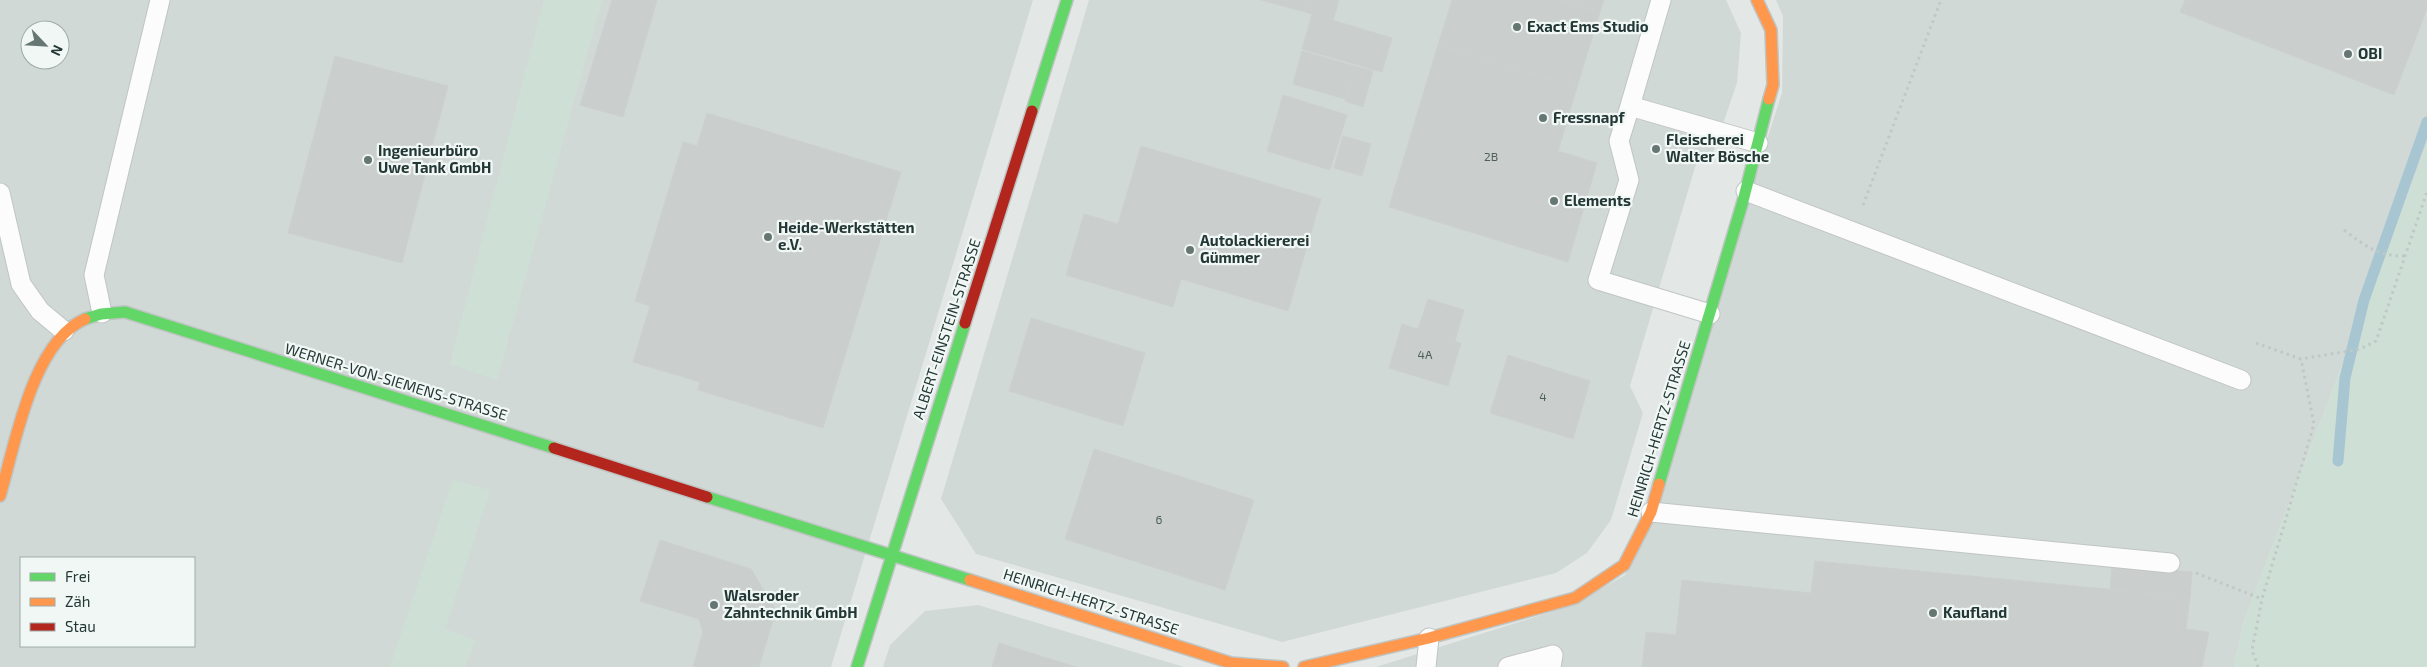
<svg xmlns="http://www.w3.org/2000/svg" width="2427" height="667" viewBox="0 0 2427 667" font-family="'Exo 2',sans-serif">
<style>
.built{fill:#d1d9d6;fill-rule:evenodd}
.green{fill:#cedfd6}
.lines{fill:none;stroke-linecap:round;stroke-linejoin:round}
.stream{stroke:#a8c6d2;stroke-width:11}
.building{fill:#cacfcd;stroke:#ccd0cf}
.lane-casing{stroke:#c0c5c3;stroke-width:21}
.fast-casing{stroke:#bfc5c3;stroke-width:14}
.slow-casing{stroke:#bfc5c3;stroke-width:14}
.jam-casing{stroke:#bfc5c3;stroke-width:14}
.path{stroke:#c0c8c5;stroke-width:3;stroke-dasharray:2.5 4;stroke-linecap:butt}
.lane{stroke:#fbfcfb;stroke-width:19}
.fast{stroke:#63d668;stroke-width:11}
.slow{stroke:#ff974d;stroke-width:11}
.jam{stroke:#b3261e;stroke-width:11}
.poi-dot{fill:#667673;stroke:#f1f7f5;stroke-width:2}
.labels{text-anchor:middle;stroke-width:4.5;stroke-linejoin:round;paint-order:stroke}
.number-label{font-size:12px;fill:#4e5e5c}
.poi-label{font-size:15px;font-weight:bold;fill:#233835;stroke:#f1f7f5;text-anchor:start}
.street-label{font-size:15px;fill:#233835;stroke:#f1f7f5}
</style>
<rect width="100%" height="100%" fill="#e3e8e6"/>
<path class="built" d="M0 0H1033L831 667H0ZM30 30H60V60H30ZM21 558H194V646H21Z
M1089 0H1726L1741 33 1737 83 1711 159 1696 164 1630 386 1643 413 1611 520 1587 553 1556 573 1282 642 976 554 941 499Z
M1776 0H2427V144L2244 621 2234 667H1376L1573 605 1625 575 1782 93 1783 16Z
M978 605 1184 667H883L890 645 925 611Z"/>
<path class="green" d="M544 0H602L497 380 450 364Z
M2427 144V667H2234L2244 621Z
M453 480 490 490 445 629 475 640 465 667H390Z"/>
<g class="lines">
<path class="stream" d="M2338 461 2345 378 2364 300 2427 122"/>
</g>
<path class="building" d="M612 0H657L623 117 580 105Z
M1261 0H1308L1305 12Z
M1308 0H1339L1333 21 1305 12Z
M1452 0H1560L1600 12 1577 87 1438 45Z
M1560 0H1604L1600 12Z
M2185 0H2427V9L2394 95 2180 12Z
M1312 14 1392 38 1382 72 1302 49Z
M1438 45 1577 87 1558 151 1597 163 1568 262 1389 207Z
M1302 51 1354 66 1345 99 1293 84Z
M335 56 448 86 402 263 288 233Z
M1354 66 1373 71 1363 107 1345 101Z
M1283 95 1347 115 1330 170 1267 151Z
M707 113 901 172 823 428 698 390 700 382 633 362 650 306 635 301 683 142 697 146Z
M1343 136 1371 144 1362 176 1334 168Z
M1141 146 1321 199 1288 311 1181 279 1173 307 1066 275 1084 214 1118 224Z
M1428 299 1464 310 1455 341 1418 329Z
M1031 318 1145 353 1123 426 1009 391Z
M1402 324 1461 343 1448 386 1389 368Z
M1508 355 1590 381 1573 439 1490 413Z
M1094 449 1254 500 1225 590 1065 539Z
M660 540 751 569 776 610 759 667H693L703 632 699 619 640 601Z
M1815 561 2190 597 2186 629 2209 632 2202 667H1642L1646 632 1676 635 1682 580 1811 593Z
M2112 565 2192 572 2190 597 2110 590Z
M999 643 1076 667H992Z"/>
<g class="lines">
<defs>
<path id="lane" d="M1661 0 1630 106 1758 143
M1630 106 1619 141 1629 180 1598 280 1710 314
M1746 191 2241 380
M0 193 21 284 40 311 64 331
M102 313 94 275 160 0
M1651 512 2170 563
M1426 667 1429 638
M1508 667 1553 655 1551 667"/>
<path id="fast" d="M1032 111 1067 0
M85 319 101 314 125 312 554 448
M1659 484 1743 201 1769 99
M707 497 970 580
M857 667 965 323"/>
<path id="slow" d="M1757 0 1771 30 1773 85 1769 99
M0 496C15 445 32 342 85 319
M970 580 1231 663 1283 667
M1304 667 1429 638 1575 598 1624 565 1651 512 1659 484"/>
<path id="jam" d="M965 323 1032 111
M554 448 707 497"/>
</defs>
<use href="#lane" class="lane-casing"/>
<use href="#fast" class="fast-casing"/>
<use href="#slow" class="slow-casing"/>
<use href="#jam" class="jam-casing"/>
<path class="path" d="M1863 205 1941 0
M2344 230C2364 245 2379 257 2405 256
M2256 343 2301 359 2360 349 2376 341 2427 192
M2196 573 2262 599
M2258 667 2252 650 2262 599 2314 424 2301 359"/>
<use href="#lane" class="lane"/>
<use href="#fast" class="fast"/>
<use href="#slow" class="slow"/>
<use href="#jam" class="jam"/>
</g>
<g class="poi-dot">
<circle cx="1517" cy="27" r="5"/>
<circle cx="2348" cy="54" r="5"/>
<circle cx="1543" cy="118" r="5"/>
<circle cx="1656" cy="149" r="5"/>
<circle cx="368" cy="160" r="5"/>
<circle cx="1554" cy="201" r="5"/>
<circle cx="768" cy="237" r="5"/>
<circle cx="1190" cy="250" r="5"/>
<circle cx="714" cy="605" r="5"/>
<circle cx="1933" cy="613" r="5"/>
</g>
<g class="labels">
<g class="number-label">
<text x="1491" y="161">2B</text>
<text x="1425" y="359">4A</text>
<text x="1543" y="401">4</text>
<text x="1159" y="524">6</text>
</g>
<g class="poi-label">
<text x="1527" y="32">Exact Ems Studio</text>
<text x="2358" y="59">OBI</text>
<text x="1553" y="123">Fressnapf</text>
<text x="1666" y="145">Fleischerei<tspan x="1666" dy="17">Walter Bösche</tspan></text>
<text x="378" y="156">Ingenieurbüro<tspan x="378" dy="17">Uwe Tank GmbH</tspan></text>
<text x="1564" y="206">Elements</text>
<text x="778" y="233">Heide-Werkstätten<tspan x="778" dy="17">e.V.</tspan></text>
<text x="1200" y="246">Autolackiererei<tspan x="1200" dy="17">Gümmer</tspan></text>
<text x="724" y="601">Walsroder<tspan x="724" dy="17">Zahntechnik GmbH</tspan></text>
<text x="1943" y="618">Kaufland</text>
</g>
<g class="street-label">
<text transform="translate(947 329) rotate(-72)" y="5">ALBERT-EINSTEIN-STRASSE</text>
<text transform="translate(396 382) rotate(17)" y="5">WERNER-VON-SIEMENS-STRASSE</text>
<text transform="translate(1659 429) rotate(-73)" y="5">HEINRICH-HERTZ-STRASSE</text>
<text transform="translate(1091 602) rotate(18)" y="5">HEINRICH-HERTZ-STRASSE</text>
</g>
</g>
<rect x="20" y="557" width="175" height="90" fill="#f1f7f5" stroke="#9faba8"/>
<rect x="30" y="573" width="25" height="8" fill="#63d668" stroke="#9faba8"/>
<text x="65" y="582" font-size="15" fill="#233835">Frei</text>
<rect x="30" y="598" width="25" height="8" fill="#ff974d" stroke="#9faba8"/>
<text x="65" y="607" font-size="15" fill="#233835">Zäh</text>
<rect x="30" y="623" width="25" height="8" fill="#b3261e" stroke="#9faba8"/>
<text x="65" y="632" font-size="15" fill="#233835">Stau</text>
<g transform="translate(45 45) rotate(115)"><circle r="24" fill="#f1f7f5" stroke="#9faba8"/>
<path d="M0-4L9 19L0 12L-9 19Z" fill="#667673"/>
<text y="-8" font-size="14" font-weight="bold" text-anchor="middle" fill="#233835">N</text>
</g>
</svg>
